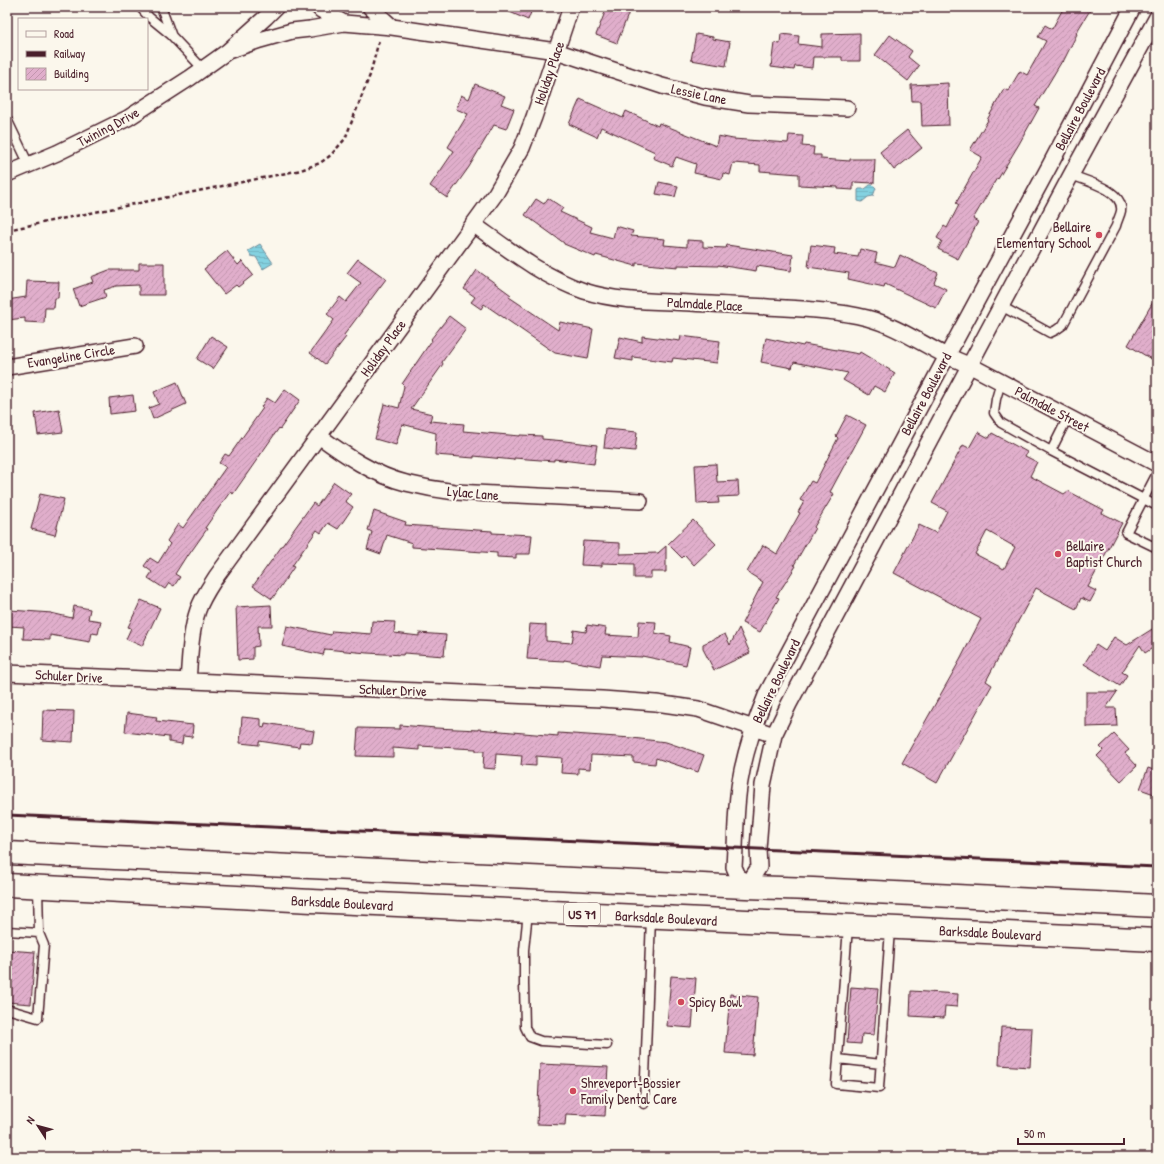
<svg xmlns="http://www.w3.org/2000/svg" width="1164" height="1164" viewBox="0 0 1164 1164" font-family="'Patrick Hand',sans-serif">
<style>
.water{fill:url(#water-rules);stroke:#6c8a98}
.building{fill:url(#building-hatch);stroke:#4a1f2b;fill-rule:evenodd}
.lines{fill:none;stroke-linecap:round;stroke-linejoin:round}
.service-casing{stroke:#4a1f2b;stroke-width:11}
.minor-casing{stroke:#4a1f2b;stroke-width:18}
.primary-casing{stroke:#4a1f2b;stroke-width:25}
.path{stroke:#4a1f2b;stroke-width:2.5;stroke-dasharray:4 3;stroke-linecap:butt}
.service{stroke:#fbf7ec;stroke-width:8}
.minor{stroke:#fbf7ec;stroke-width:15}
.primary{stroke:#fbf7ec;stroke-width:22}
.rail{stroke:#4a1f2b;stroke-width:3}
.poi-dot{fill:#d1495b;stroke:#fbf7ec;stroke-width:1.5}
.labels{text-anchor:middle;stroke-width:4;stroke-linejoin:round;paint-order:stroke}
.shield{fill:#fbf7ec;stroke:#7f6065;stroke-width:1}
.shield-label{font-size:13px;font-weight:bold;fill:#4a1f2b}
.street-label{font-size:14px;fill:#4a1f2b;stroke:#fbf7ec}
.poi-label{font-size:14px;fill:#4a1f2b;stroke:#fbf7ec;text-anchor:start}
</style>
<defs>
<pattern id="water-rules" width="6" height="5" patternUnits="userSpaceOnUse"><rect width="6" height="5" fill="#83d2e1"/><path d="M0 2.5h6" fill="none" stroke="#73b4c1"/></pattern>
<pattern id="building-hatch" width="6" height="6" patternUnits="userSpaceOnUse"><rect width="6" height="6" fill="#e0aecb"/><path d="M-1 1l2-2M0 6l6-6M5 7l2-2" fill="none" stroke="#c295ae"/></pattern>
</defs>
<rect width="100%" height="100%" fill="#fbf7ec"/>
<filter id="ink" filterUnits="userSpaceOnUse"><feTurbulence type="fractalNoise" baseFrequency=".025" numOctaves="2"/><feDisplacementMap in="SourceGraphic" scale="8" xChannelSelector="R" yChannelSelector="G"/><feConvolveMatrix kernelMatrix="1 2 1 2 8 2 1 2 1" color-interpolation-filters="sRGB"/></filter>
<g filter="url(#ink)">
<path class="water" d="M870 185H873L876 188 873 196 868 197 862 202 858 201V190L859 189H865Z
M260 244 273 263 263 269 256 257 251 256 248 251Z"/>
<path class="building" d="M498 7H533L528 20Z
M607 7H631L617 43 596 35Z
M1064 7H1092L1076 33 1077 34 1063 62 1062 61 1035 106 1039 108 1019 144 998 179 997 178 973 219 978 222 958 259 938 249 942 241 937 238 944 226 947 228 959 205 956 203 982 157 970 150 988 120H987L1004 89 1008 91 1020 71 1027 75 1046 41 1038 37 1045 25 1052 29Z
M860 33V61H842V57H813L812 68 795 66 794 70 771 67 774 43 780 44 781 34 799 36 798 44 822 47V34Z
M696 34 713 37V39L730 42 726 66 691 60Z
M890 35 912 51 908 57 919 66 908 81 875 55Z
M948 83 949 125 922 126 921 101H912L911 85Z
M475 84 505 96 501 104 514 109 506 129 494 125 469 167 447 198 430 186 454 151 448 147 468 114 456 109 461 95 469 99Z
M580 99 623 118 626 111 658 126 659 123 716 146 718 136 733 139 788 143 789 135 803 136 802 146 814 147 813 155H821V159L850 161V159H875L874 183 853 182V190L838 189V187L799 185V174L760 171V165L733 163 730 175 723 173 722 179 694 173 696 164 676 157 672 166 653 158 655 152 601 127 597 137 569 124Z
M907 130 922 148 894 170 880 152Z
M659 182 678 186 675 197 656 194Z
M548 198 563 208 560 212 592 227 590 232 613 238 616 226 633 231 631 236 665 239 664 245 687 247V240L703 241V247L726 248 727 245 793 255 791 271 757 266 756 271 718 265V266L678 265V267L636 263V266L596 255 595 257 564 244V243L525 215 536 199 544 204Z
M811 245 835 248 834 254 858 257 860 249 877 253 875 262 895 267 900 255 938 273 934 283 946 289 936 308 885 284 884 287 848 279 849 273 808 267Z
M227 251 238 265 242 261 253 275 238 287 236 285 224 294 204 269Z
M358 259 386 279 344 335 346 337 325 364 310 353 334 320 327 314 340 297 346 302 361 283 347 273Z
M139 263H164V295H139V285L116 286 104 290 106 297 79 306 73 289 93 282 91 277 109 270H139Z
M477 270 511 295 509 297 558 330 560 322 593 329 588 359 555 353 484 304 481 309 471 302 475 297 464 289Z
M27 281 59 282 58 298H55L54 308H45L44 323 25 322V318L7 320V300L26 297Z
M1157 295V348L1151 359 1128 345Z
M449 316 466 329 442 362 443 364 411 409 432 414 430 421 464 424 463 431 520 436V435L542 436V439L565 441 597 445 594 464 554 459V461L514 458V460L474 456V458L435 455 436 433 402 424 396 445 375 439 384 404 399 408 404 386 402 384 432 340 431 339Z
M211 336 228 347 213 369 197 359Z
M642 336 680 341 681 336 720 341 717 363 673 358 672 362 633 357V361L615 358 620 337 642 342Z
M766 338 803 346 804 344 859 354 860 352 895 373 885 392 874 386 869 395 843 380 848 373 794 362 792 368 761 362Z
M177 382 186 404 153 419 149 408 159 404 154 392Z
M285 389 300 400 280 429 279 428 233 494 230 492 205 528 207 529 188 556 187 555 175 574 180 577 174 586 169 583 165 589 148 578 152 572 144 566 150 558 158 563 170 544 167 541 178 524 183 528 226 467 219 463 225 454 229 456 263 408 261 407 267 398 275 403Z
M133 395 135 411 110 414 109 398Z
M59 409 63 432 38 435 35 413Z
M847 415 866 425 830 492 834 494 814 527 815 528 794 565 796 566 776 597 779 598 760 632 742 623 763 582 747 572 763 545 777 554 800 513 798 512 804 502 800 500 811 481 815 483 838 438 836 436Z
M606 429 637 432 635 451 604 448Z
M978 432 989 438 992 433 1027 452 1025 456 1037 462 1030 476 1064 494 1068 491 1104 510 1102 513 1122 523 1088 587 1096 591 1090 602 1081 598 1076 609 1036 588 986 681 992 685 937 783 902 763 960 660 981 619 894 573 919 525 936 533 947 511 932 503 963 445 969 448ZM987 531 1015 547 1004 569 975 554Z
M716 464 717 482 738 481 739 496 718 497 719 503 697 504 695 465Z
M334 482 351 494 345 501 353 507 338 529 328 523 321 533 317 530 292 566 294 567 272 599 253 586 313 503 317 506Z
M40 494 64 499 55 535 31 529Z
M374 511 406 522 405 525 492 531V533L532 535 530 554H516V558L497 557V553L412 547V543L387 535 381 554 367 549 372 532 368 530Z
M693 520 716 544 694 565 685 555 682 558 668 544Z
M583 541 620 543V554L658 553 666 546V572H651V578H634V564L602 563V566L581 565Z
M141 600 160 608 142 646 126 639 131 628 128 627Z
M271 605 272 626H258L259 646 253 647V659L238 660 236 607Z
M74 606 90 609 88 619 101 621 98 634 92 633 90 642 50 635V640L23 639 24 627 8 626 10 610 52 613H51L72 618Z
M372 621 395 622 394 633 419 636V633L446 635 444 656 404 653 403 655 367 653 325 649 323 655 282 646 287 626 331 635 332 631 371 634Z
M639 621 656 622 655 633 671 636 670 642 690 647 686 665 642 656V657L602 655 600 666 564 660V661L527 659 530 624 546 625V641L572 643 574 630 586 632 587 625 606 628 605 635 638 637Z
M1157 626V645L1145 653 1140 645 1122 672 1127 675 1120 686 1084 664 1096 645 1105 651 1114 637 1127 645Z
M739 628 750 653 714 670 703 649V644L725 634 730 645Z
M1086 692H1117L1106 708H1116L1117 726 1086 727Z
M43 710 74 711 73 742 42 740Z
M127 713 157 717 156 721 193 725 192 737 183 736 182 744 169 742V737L125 732Z
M242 717 261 719V727L264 728 265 723 314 731 312 743 300 742 299 747 259 741V745L240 743Z
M400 725 436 728 478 730V729L558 736V733L632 738 666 742 704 755 698 772 656 758 655 764 633 762V757L591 755 590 769 578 768V774L561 773 562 758 536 756V766L521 765 522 756 496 754 495 769 483 768 484 751H476V749L419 746V750L393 748V757L356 756 358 728 400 729Z
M1114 734 1129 750 1125 753 1137 766 1121 781 1097 756 1103 750 1100 747Z
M1148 768 1157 771V795L1140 789Z
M7 950 35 952 31 1004 7 1002Z
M671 976 696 978 692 1028 667 1026Z
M851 987 878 989 874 1035 862 1034 861 1044 847 1043Z
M911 991 958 994 957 1007 945 1006 944 1018 910 1016Z
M730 994 758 997 753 1055 725 1053Z
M1001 1027 1032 1028 1030 1067 999 1065Z
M540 1064 608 1067 605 1116 566 1114 565 1125 537 1124Z"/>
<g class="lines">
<defs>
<path id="service" d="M140 7 149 17 171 35 203 69
M161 7 171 34
M7 119 29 165
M1001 306 1050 333 1056 330 1063 325 1116 226C1117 221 1120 216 1121 211 1124 190 1086 181 1071 175
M1001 382 996 399 994 413 1001 423 1051 451 1157 506
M1051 451 1068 417
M1157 473 1126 533 1157 548
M528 912 524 950V984L525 1027 530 1037 541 1041 607 1045
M848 927 836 1084 879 1088 890 929
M7 931 39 933
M7 1009 38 1018 44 945 39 933 38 887
M838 1059 881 1064
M644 1104 651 918"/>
<path id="minor" d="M318 7 321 10 344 23
M370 7 392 27
M1133 7 1050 165 947 356 767 693C755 722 745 751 740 781 735 809 736 839 734 867L738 876 746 887 759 867 758 849 763 785 774 735 789 704 1071 175 1157 17
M228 51 260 40 292 31 310 29 344 23 392 27 556 51 662 86 705 97 749 104 847 108
M7 174 57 153 128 118 190 78 228 51 266 17 276 7
M473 224C508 249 543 277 584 291 612 300 642 301 671 302 704 304 736 305 768 307 801 309 835 310 867 318 897 326 920 343 947 356 954 359 962 362 969 365L1157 464
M7 367 135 346
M319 436C345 455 374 475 406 483 422 487 438 490 455 492L640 501
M7 673 602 699 656 703 698 709 774 735
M188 681C190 658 190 633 198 610 202 598 209 588 216 577L496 193 522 148 534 117 571 7"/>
<path id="primary" d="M7 853 746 887 813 889 1157 906
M7 885 312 901 1157 940"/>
</defs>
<use href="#service" class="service-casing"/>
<use href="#minor" class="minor-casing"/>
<use href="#primary" class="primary-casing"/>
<path class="path" d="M7 230 301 170 320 163 331 155 345 139 370 75 379 40"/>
<use href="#service" class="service"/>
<use href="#minor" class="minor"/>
<use href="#primary" class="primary"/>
<path class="rail" d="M7 815 1157 867"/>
</g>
</g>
<g class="poi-dot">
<circle cx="1099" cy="235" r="4"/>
<circle cx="1058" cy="554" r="4"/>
<circle cx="681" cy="1002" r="4"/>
<circle cx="573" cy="1091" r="4"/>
</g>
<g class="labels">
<rect class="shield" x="564" y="903" width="36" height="22" rx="3"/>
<g class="shield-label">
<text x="582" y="919">US 71</text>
</g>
<g class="street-label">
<text transform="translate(549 73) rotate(-71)" y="5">Holiday Place</text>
<text transform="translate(699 94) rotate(12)" y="5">Lessie Lane</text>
<text transform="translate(1080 109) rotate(-62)" y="5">Bellaire Boulevard</text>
<text transform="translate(108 127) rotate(-28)" y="5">Twining Drive</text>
<text transform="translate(705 304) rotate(3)" y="5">Palmdale Place</text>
<text transform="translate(383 348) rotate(-54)" y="5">Holiday Place</text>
<text transform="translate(71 356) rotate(-9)" y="5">Evangeline Circle</text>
<text transform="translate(926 394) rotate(-62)" y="5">Bellaire Boulevard</text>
<text transform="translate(1052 409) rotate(28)" y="5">Palmdale Street</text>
<text transform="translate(473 493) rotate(5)" y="5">Lylac Lane</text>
<text transform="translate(69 676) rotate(3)" y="5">Schuler Drive</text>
<text transform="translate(776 681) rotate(-64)" y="5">Bellaire Boulevard</text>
<text transform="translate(393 690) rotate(2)" y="5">Schuler Drive</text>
<text transform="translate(342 903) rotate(3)" y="5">Barksdale Boulevard</text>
<text transform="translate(666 918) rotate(3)" y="5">Barksdale Boulevard</text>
<text transform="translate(990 933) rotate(3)" y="5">Barksdale Boulevard</text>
</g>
<g class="poi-label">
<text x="1091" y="232" text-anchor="end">Bellaire<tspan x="1091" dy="16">Elementary School</tspan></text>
<text x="1066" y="551">Bellaire<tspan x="1066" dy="16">Baptist Church</tspan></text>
<text x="689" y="1007">Spicy Bowl</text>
<text x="581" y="1088">Shreveport-Bossier<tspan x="581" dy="16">Family Dental Care</tspan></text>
</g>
</g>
<rect width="1164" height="1164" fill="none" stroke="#fbf7ec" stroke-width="24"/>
<rect x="12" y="12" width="1140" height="1140" fill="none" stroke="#4a1f2b" stroke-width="1.5" filter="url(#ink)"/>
<rect x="18" y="18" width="130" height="72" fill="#fbf7ec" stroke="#b4a19f"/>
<rect x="26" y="31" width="20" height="6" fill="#fbf7ec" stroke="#b4a19f"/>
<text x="54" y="38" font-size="12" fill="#4a1f2b">Road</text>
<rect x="26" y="51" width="20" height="6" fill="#4a1f2b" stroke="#b4a19f"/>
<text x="54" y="58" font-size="12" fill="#4a1f2b">Railway</text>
<rect x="26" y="68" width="20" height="12" fill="url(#building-hatch)" stroke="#b4a19f"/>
<text x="54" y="78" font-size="12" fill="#4a1f2b">Building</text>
<g transform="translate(38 1126) rotate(306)" stroke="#fbf7ec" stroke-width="3" paint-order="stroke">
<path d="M0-3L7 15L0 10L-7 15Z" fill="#4a1f2b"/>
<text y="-6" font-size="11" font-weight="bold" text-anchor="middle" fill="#4a1f2b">N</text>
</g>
<path d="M1018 1138v6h106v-6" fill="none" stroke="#4a1f2b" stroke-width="2"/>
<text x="1024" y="1138" font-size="12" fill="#4a1f2b" stroke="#fbf7ec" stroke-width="3" paint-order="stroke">50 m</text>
</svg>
